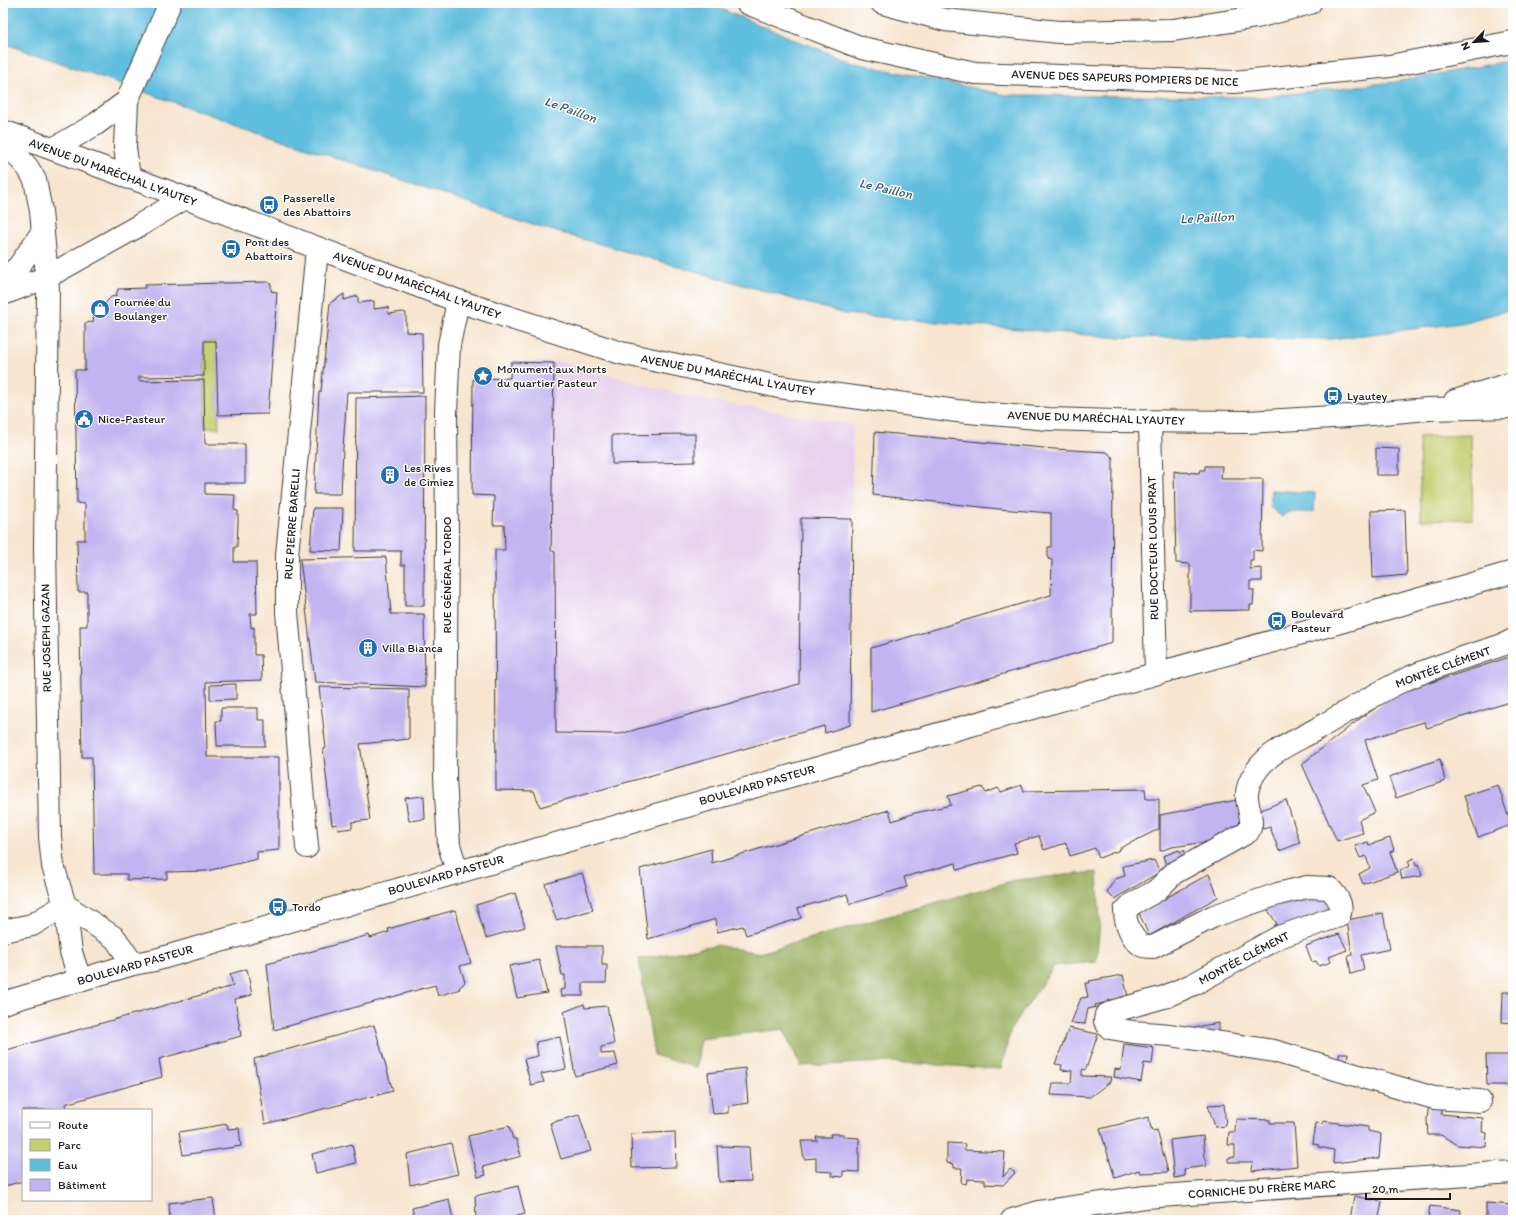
<svg xmlns="http://www.w3.org/2000/svg" width="1516" height="1223" viewBox="0 0 1516 1223" font-family="Itim,sans-serif">
<style>
.built{fill:#e8d2ee}
.green{fill:#c4cf71;stroke:#707646}
.forest{fill:#9bb263;stroke:#5c6740}
.water{fill:#60bede;stroke:#3e6d7d}
.building{fill:#c1b4f0}
.lines{fill:none;stroke-linecap:round;stroke-linejoin:round}
.street-casing{stroke:#3d3a37;stroke-width:24}
.secondary-casing{stroke:#3d3a37;stroke-width:24}
.primary-casing{stroke:#3d3a37;stroke-width:24}
.street{stroke:#fff;stroke-width:22}
.secondary{stroke:#fff;stroke-width:22}
.primary{stroke:#fff;stroke-width:22}
.labels{text-anchor:middle;stroke-width:3;stroke-linejoin:round;paint-order:stroke}
.street-label{font-size:12px;fill:#1c1c1c;stroke:#fff}
.poi-label{font-size:12px;fill:#1c1c1c;stroke:#fff;text-anchor:start}
.water-label{font-size:13px;font-style:italic;fill:#375d6a;stroke:#fff}
</style>
<rect width="100%" height="100%" fill="#fff"/>
<filter id="ink" filterUnits="userSpaceOnUse"><feTurbulence type="fractalNoise" baseFrequency=".025" numOctaves="2"/><feDisplacementMap in="SourceGraphic" scale="8" xChannelSelector="R" yChannelSelector="G"/><feConvolveMatrix kernelMatrix="1 2 1 2 8 2 1 2 1" color-interpolation-filters="sRGB"/></filter>
<filter id="wash" filterUnits="userSpaceOnUse"><feTurbulence type="fractalNoise" baseFrequency=".012" numOctaves="4" result="noise"/><feDisplacementMap in="SourceGraphic" scale="16" xChannelSelector="R" yChannelSelector="G"/><feGaussianBlur stdDeviation="0.9" result="paint"/><feColorMatrix in="noise" values="0 0 0 0 0 0 0 0 0 0 0 0 0 0 0 0 0 1.4 0 .05"/><feComposite in="paint" operator="in"/></filter>
<g filter="url(#wash)">
<rect width="100%" height="100%" fill="#f7e5cf"/>
<path class="built" d="M554 360 693 398 853 425 852 519 801 518 799 684 620 734 556 733 555 552 551 551Z"/>
<path class="green" d="M204 341H216L219 428H205Z
M1471 435 1473 519 1421 520 1419 437Z"/>
<path class="forest" d="M1097 872 1100 923 1096 962 1054 966 1011 1029 1001 1069 889 1062 801 1066 783 1029 700 1039 697 1068 654 1055 639 959 716 945 759 953 1015 880Z"/>
<path class="water" d="M3 3H706L850 62 1006 95 1262 97 1394 82 1513 60V309L1461 323 1331 339 1111 337 845 314 547 229 248 128 3 43Z
M1271 490 1315 493 1314 512H1289L1282 517 1270 507Z"/>
<g id="blocks">
<path class="building" d="M268 282 271 284V291L277 292 268 414 218 415 216 341H204V376L139 377V381L204 380 205 444H245V483H205V494L235 495 234 510 238 511V521L237 547H234V562H256L257 614H250L251 628 254 627V655H261L262 680 206 682 207 757H279V850L257 852V859L207 871 167 872V879L127 880V874H94L92 757H82L80 626H87V592H78L77 540H85V504L77 503 75 370H85V323L93 322 94 315 111 297 116 296 118 289 145 288V285Z
M344 294V300L358 296V303L374 301V309L388 307 389 314 402 312 406 313V332L422 333 423 392H347L343 448 341 494H314L319 392H321L330 303Z
M511 362 554 363 551 551 555 552 556 733 620 734 799 684 801 518 852 519 850 725 825 733 824 726 540 807 534 791 496 790 495 550H505L504 525H493L494 496 472 495 473 379 510 378Z
M425 396 424 606H405V565H401V551H355L356 398Z
M875 432 1054 449 1107 452 1113 458 1112 643 871 712V648L1051 595 1052 560 1048 559V547H1051V513L999 509 873 495Z
M695 434V462L612 464V435Z
M1376 448 1399 449V475H1376Z
M1205 466H1222L1221 479H1263L1262 551 1253 550V560H1250V569L1262 568V581H1250V590H1254L1253 605H1250V610L1190 611V564L1176 563 1174 471 1179 472 1199 473 1200 470H1205Z
M313 508H343L341 551 310 550Z
M1405 510 1407 575 1373 578 1371 511Z
M386 557 391 614H424L425 687 315 682 300 559Z
M1513 656V701L1427 728 1424 722 1365 740 1378 780 1363 785 1375 812 1359 820 1363 833 1337 841 1302 764 1358 720 1396 694 1428 677 1429 683Z
M236 684V699L210 700V685Z
M319 687 409 689V739L360 744 370 820 352 822V828L338 830 337 824 332 825 323 749 326 748Z
M221 708H258V720H265V746H217L216 721H221Z
M1440 759 1445 781 1396 798 1389 777Z
M1022 785 1024 791 1145 789 1146 799H1159V829L1120 848V850L1099 858 1095 848 1070 856 1066 843 1044 850 1039 836 1014 843 1017 853 957 870 956 863 904 877 907 887 850 904 847 894 798 908 801 918 746 935 743 926 717 932 716 919 648 939 640 869 711 849 712 863 889 810 892 821 915 813 951 805 948 796 982 787 986 793 998 788 1001 792Z
M1498 785 1511 825 1478 837 1464 796Z
M424 796 425 819 409 821 405 798Z
M1237 800 1242 822 1238 830 1207 846 1206 842 1172 847 1160 851V815Z
M1286 800 1300 843 1279 851 1270 827 1263 829 1256 812Z
M1390 838 1394 850 1390 852 1397 872 1363 884 1359 874 1370 868 1366 856 1360 858 1355 846 1368 842 1369 845Z
M1179 850 1180 852 1184 850 1187 857 1167 868 1163 856Z
M1414 858 1416 865 1418 864 1422 876 1402 879 1400 870 1410 866 1408 861Z
M1154 860 1160 872 1114 899 1107 892 1115 879 1125 876 1123 866Z
M582 873 593 910 556 920 545 884Z
M1209 874 1218 897 1149 936 1139 913Z
M515 893 525 927 486 938 476 905Z
M1325 897 1332 913 1278 934 1273 926 1277 924 1266 907 1293 898Z
M455 910 471 963 460 966 465 982 459 988 460 989 438 996 435 985 274 1030 267 964 369 935 370 938 389 932 388 929Z
M1383 913 1390 949 1361 955 1364 970 1351 974 1348 956 1352 955 1347 920Z
M1339 934 1347 950 1329 957 1331 962 1319 966 1316 961 1312 962 1306 946Z
M556 946H602V965H607L606 983H583V996H561L560 990 565 989V975H562Z
M539 960 547 993 517 998 509 966Z
M247 969 252 995 235 999 241 1036 159 1059 162 1077 65 1104 67 1110H23V1181L5 1186 3 1178V1051L233 986 230 974Z
M1123 975 1128 997 1095 1005 1096 1007 1088 1009 1085 1024 1071 1023 1081 998 1088 997 1085 983H1090L1089 981Z
M1503 992H1513V1023L1502 1022Z
M584 1004 585 1008 607 1006 614 1044 601 1047V1054L615 1053 618 1065 575 1076 564 1012Z
M1219 1023V1037L1183 1029Z
M374 1025 393 1091 265 1124 254 1059Z
M1069 1028 1098 1034 1086 1069 1082 1070V1076L1111 1077 1110 1082 1090 1097 1051 1095 1053 1083H1071L1072 1071 1061 1070 1062 1065 1055 1064Z
M560 1037 566 1069 541 1074 544 1082 531 1085 524 1059 538 1056 536 1042Z
M1124 1044 1154 1048 1152 1064 1144 1063 1141 1082 1114 1077 1115 1069 1121 1070Z
M1339 1053H1348L1347 1063 1339 1062Z
M1486 1055H1513V1085H1487Z
M745 1068 748 1103 728 1106V1113L713 1114 708 1073Z
M1224 1104 1226 1126 1215 1127 1208 1105Z
M1429 1104 1441 1105V1114L1483 1118 1482 1132 1487 1133 1486 1147 1457 1145 1441 1135H1428L1427 1119Z
M579 1115 591 1151 561 1159 550 1123Z
M1148 1117 1152 1131 1157 1130 1168 1172 1140 1173 1139 1170 1115 1178 1100 1129Z
M1236 1119 1270 1120V1123H1294L1297 1166 1252 1171 1253 1162H1228V1158L1235 1157V1145H1228L1229 1132H1235Z
M1323 1121 1368 1127V1131L1381 1134 1379 1158 1333 1163 1334 1150 1319 1147V1145L1313 1144 1316 1123 1323 1124Z
M227 1124 228 1129 239 1128 241 1146 183 1155 179 1132Z
M509 1126 513 1139H516L521 1156 483 1167 486 1175 478 1177 468 1136Z
M675 1132 676 1167 632 1168 631 1134Z
M830 1134H844V1137L859 1138V1172L843 1171V1177L832 1176V1172L816 1171V1158L804 1159 801 1141H817L816 1137H831Z
M1203 1136 1206 1166 1184 1169 1185 1176 1174 1178 1170 1140Z
M451 1143 458 1174 410 1185 407 1154Z
M947 1143 965 1144 964 1150 1005 1152 1003 1177 1010 1169 1015 1173 1003 1185 985 1184V1180L967 1179 966 1184 961 1183 962 1168H954V1164L947 1163Z
M352 1144 356 1163 316 1173 312 1154Z
M717 1146 749 1147 751 1181 719 1182Z
M518 1186 525 1214 503 1220H476L475 1196Z
M1354 1196 1382 1202 1379 1217 1388 1220H1350Z
M213 1198 216 1220H170L169 1203Z
M449 1199 453 1220H415L412 1208Z
M1486 1203 1513 1205V1220H1486Z
M1430 1206 1461 1210 1460 1220H1428Z"/>
</g>
</g>
<g filter="url(#ink)">
<use href="#blocks" fill-opacity="0" stroke="#3d3a37" stroke-width="1"/>
<g class="lines">
<defs>
<path id="street" d="M47 277 48 291 45 547 50 837 53 866 65 905 71 952 80 980
M1150 422 1156 673
M307 847 287 612V555L317 249
M457 871 449 845 445 778 447 533 446 412 449 345 458 301
M65 905 115 938 133 964
M3 931 32 925 65 905
M1480 1101 1434 1098 1274 1051 1170 1035 1133 1032 1110 1028 1105 1021 1106 1015 1114 1011 1164 997 1194 984 1279 937 1339 916C1344 905 1337 896 1329 888L1307 887 1278 894 1214 916 1153 947C1149 947 1144 947 1141 945 1131 938 1125 922 1125 911L1132 904 1156 891 1174 873 1248 832C1249 830 1251 826 1251 824 1252 809 1242 800 1250 782 1263 753 1289 745 1315 730 1344 714 1372 695 1402 681 1435 665 1471 656 1505 644L1513 640
M1012 1220 1039 1212 1145 1197 1513 1172"/>
<path id="secondary" d="M3 131 156 187 458 301 621 353 779 387 957 411 1048 419 1115 421 1247 422 1349 416 1428 409 1513 407
M3 139 28 168 35 180 41 211 47 277
M53 149 96 124 127 101
M129 178 125 147 127 101 170 3
M3 281 19 266 43 231
M3 294 47 277 140 225 185 198
M1455 401 1513 383
M3 1003 133 964 155 960 863 755 1306 632 1513 572"/>
<path id="primary" d="M747 3 862 48 975 73 1234 82 1390 66 1512 42
M882 3 945 20 1059 32 1173 30 1257 17 1310 3"/>
</defs>
<use href="#street" class="street-casing"/>
<use href="#secondary" class="secondary-casing"/>
<use href="#primary" class="primary-casing"/>
<use href="#street" class="street"/>
<use href="#secondary" class="secondary"/>
<use href="#primary" class="primary"/>
</g>
</g>
<defs>
<symbol id="bus-disc" viewBox="-11 -11 22 22"><circle r="9.5" fill="#1f6fb2" stroke="#fff"/><path d="M-5-6H5V4H4V6H2V4H-2V6H-4V4H-5ZM-3.5-4V0h7V-4ZM-3.5 1.2v1.5H-2V1.2ZM2 1.2v1.5H3.5V1.2Z" fill="#fff"/></symbol>
<symbol id="shop-disc" viewBox="-11 -11 22 22"><circle r="9.5" fill="#1f6fb2" stroke="#fff"/><path d="M-5-2.5h2.3a2.7 3.5 0 0 1 5.4 0H5L5.5 6h-11ZM-1.5-2.5h3a1.5 2.3 0 0 0-3 0Z" fill="#fff"/></symbol>
<symbol id="sight-disc" viewBox="-11 -11 22 22"><circle r="9.5" fill="#1f6fb2" stroke="#fff"/><path d="M0-6L1.8-2.2L6-1.7L2.9 1.2L3.7 5.4L0 3.3L-3.7 5.4L-2.9 1.2L-6-1.7L-1.8-2.2Z" fill="#fff"/></symbol>
<symbol id="civic-disc" viewBox="-11 -11 22 22"><circle r="9.5" fill="#1f6fb2" stroke="#fff"/><path d="M-.6-6.5H3V-4.5H.6V-3L4-1V1h2V6H-6V1h2V-1L-.6-3ZM-1.2 2.5V6h2.4V2.5Z" fill="#fff"/></symbol>
<symbol id="building-disc" viewBox="-11 -11 22 22"><circle r="9.5" fill="#1f6fb2" stroke="#fff"/><path d="M-4-6H4V6H1V3H-1V6H-4ZM-2.5-4.3h1.7v1.8h-1.7ZM.8-4.3h1.7v1.8H.8ZM-2.5-1h1.7V.8h-1.7ZM.8-1h1.7V.8H.8Z" fill="#fff"/></symbol>
</defs>
<g fill-rule="evenodd">
<use href="#bus-disc" x="258" y="194" width="22" height="22"/>
<use href="#bus-disc" x="220" y="238" width="22" height="22"/>
<use href="#shop-disc" x="89" y="298" width="22" height="22"/>
<use href="#sight-disc" x="472" y="365" width="22" height="22"/>
<use href="#bus-disc" x="1322" y="385" width="22" height="22"/>
<use href="#civic-disc" x="73" y="408" width="22" height="22"/>
<use href="#building-disc" x="379" y="464" width="22" height="22"/>
<use href="#bus-disc" x="1266" y="610" width="22" height="22"/>
<use href="#building-disc" x="357" y="637" width="22" height="22"/>
<use href="#bus-disc" x="267" y="896" width="22" height="22"/>
</g>
<g class="labels">
<g class="street-label">
<text transform="translate(1125 78) rotate(2)" y="4">AVENUE DES SAPEURS POMPIERS DE NICE</text>
<text transform="translate(113 172) rotate(20)" y="4">AVENUE DU MARÉCHAL LYAUTEY</text>
<text transform="translate(417 285) rotate(20)" y="4">AVENUE DU MARÉCHAL LYAUTEY</text>
<text transform="translate(728 375) rotate(11)" y="4">AVENUE DU MARÉCHAL LYAUTEY</text>
<text transform="translate(1096 418) rotate(2)" y="4">AVENUE DU MARÉCHAL LYAUTEY</text>
<text transform="translate(292 524) rotate(-86)" y="4">RUE PIERRE BARELLI</text>
<text transform="translate(1153 548) rotate(-91)" y="4">RUE DOCTEUR LOUIS PRAT</text>
<text transform="translate(447 575) rotate(-90)" y="4">RUE GÉNÉRAL TORDO</text>
<text transform="translate(46 638) rotate(-91)" y="4">RUE JOSEPH GAZAN</text>
<text transform="translate(1443 667) rotate(-20)" y="4">MONTÉE CLÉMENT</text>
<text transform="translate(757 785) rotate(-16)" y="4">BOULEVARD PASTEUR</text>
<text transform="translate(446 875) rotate(-16)" y="4">BOULEVARD PASTEUR</text>
<text transform="translate(1244 958) rotate(-28)" y="4">MONTÉE CLÉMENT</text>
<text transform="translate(135 965) rotate(-16)" y="4">BOULEVARD PASTEUR</text>
<text transform="translate(1262 1189) rotate(-4)" y="4">CORNICHE DU FRÈRE MARC</text>
</g>
<g class="poi-label">
<text x="283" y="202">Passerelle<tspan x="283" dy="14">des Abattoirs</tspan></text>
<text x="245" y="246">Pont des<tspan x="245" dy="14">Abattoirs</tspan></text>
<text x="114" y="306">Fournée du<tspan x="114" dy="14">Boulanger</tspan></text>
<text x="497" y="373">Monument aux Morts<tspan x="497" dy="14">du quartier Pasteur</tspan></text>
<text x="1347" y="400">Lyautey</text>
<text x="98" y="423">Nice-Pasteur</text>
<text x="404" y="472">Les Rives<tspan x="404" dy="14">de Cimiez</tspan></text>
<text x="1291" y="618">Boulevard<tspan x="1291" dy="14">Pasteur</tspan></text>
<text x="382" y="652">Villa Bianca</text>
<text x="292" y="911">Tordo</text>
</g>
<g class="water-label">
<text transform="translate(571 109) rotate(20)" y="5">Le Paillon</text>
<text transform="translate(886 188) rotate(13)" y="5">Le Paillon</text>
<text transform="translate(1207 217) rotate(-3)" y="5">Le Paillon</text>
</g>
</g>
<rect width="1516" height="1223" fill="none" stroke="#fff" stroke-width="16"/>
<rect x="22" y="1109" width="130" height="92" fill="#ffffff" stroke="#a4a4a4"/>
<rect x="30" y="1122" width="20" height="6" fill="#ffffff" stroke="#a4a4a4"/>
<text x="58" y="1129" font-size="12" fill="#1c1c1c">Route</text>
<rect x="30" y="1139" width="20" height="12" fill="#c4cf71" stroke="#a4a4a4"/>
<text x="58" y="1149" font-size="12" fill="#1c1c1c">Parc</text>
<rect x="30" y="1159" width="20" height="12" fill="#60bede" stroke="#a4a4a4"/>
<text x="58" y="1169" font-size="12" fill="#1c1c1c">Eau</text>
<rect x="30" y="1179" width="20" height="12" fill="#c1b4f0" stroke="#a4a4a4"/>
<text x="58" y="1189" font-size="12" fill="#1c1c1c">Bâtiment</text>
<g transform="translate(1474 42) rotate(245)" stroke="#ffffff" stroke-width="3" paint-order="stroke">
<path d="M0-3L7 15L0 10L-7 15Z" fill="#1c1c1c"/>
<text y="-6" font-size="11" font-weight="bold" text-anchor="middle" fill="#1c1c1c">N</text>
</g>
<path d="M1366 1193v6h84v-6" fill="none" stroke="#1c1c1c" stroke-width="2"/>
<text x="1372" y="1193" font-size="12" fill="#1c1c1c" stroke="#ffffff" stroke-width="3" paint-order="stroke">20 m</text>
</svg>
